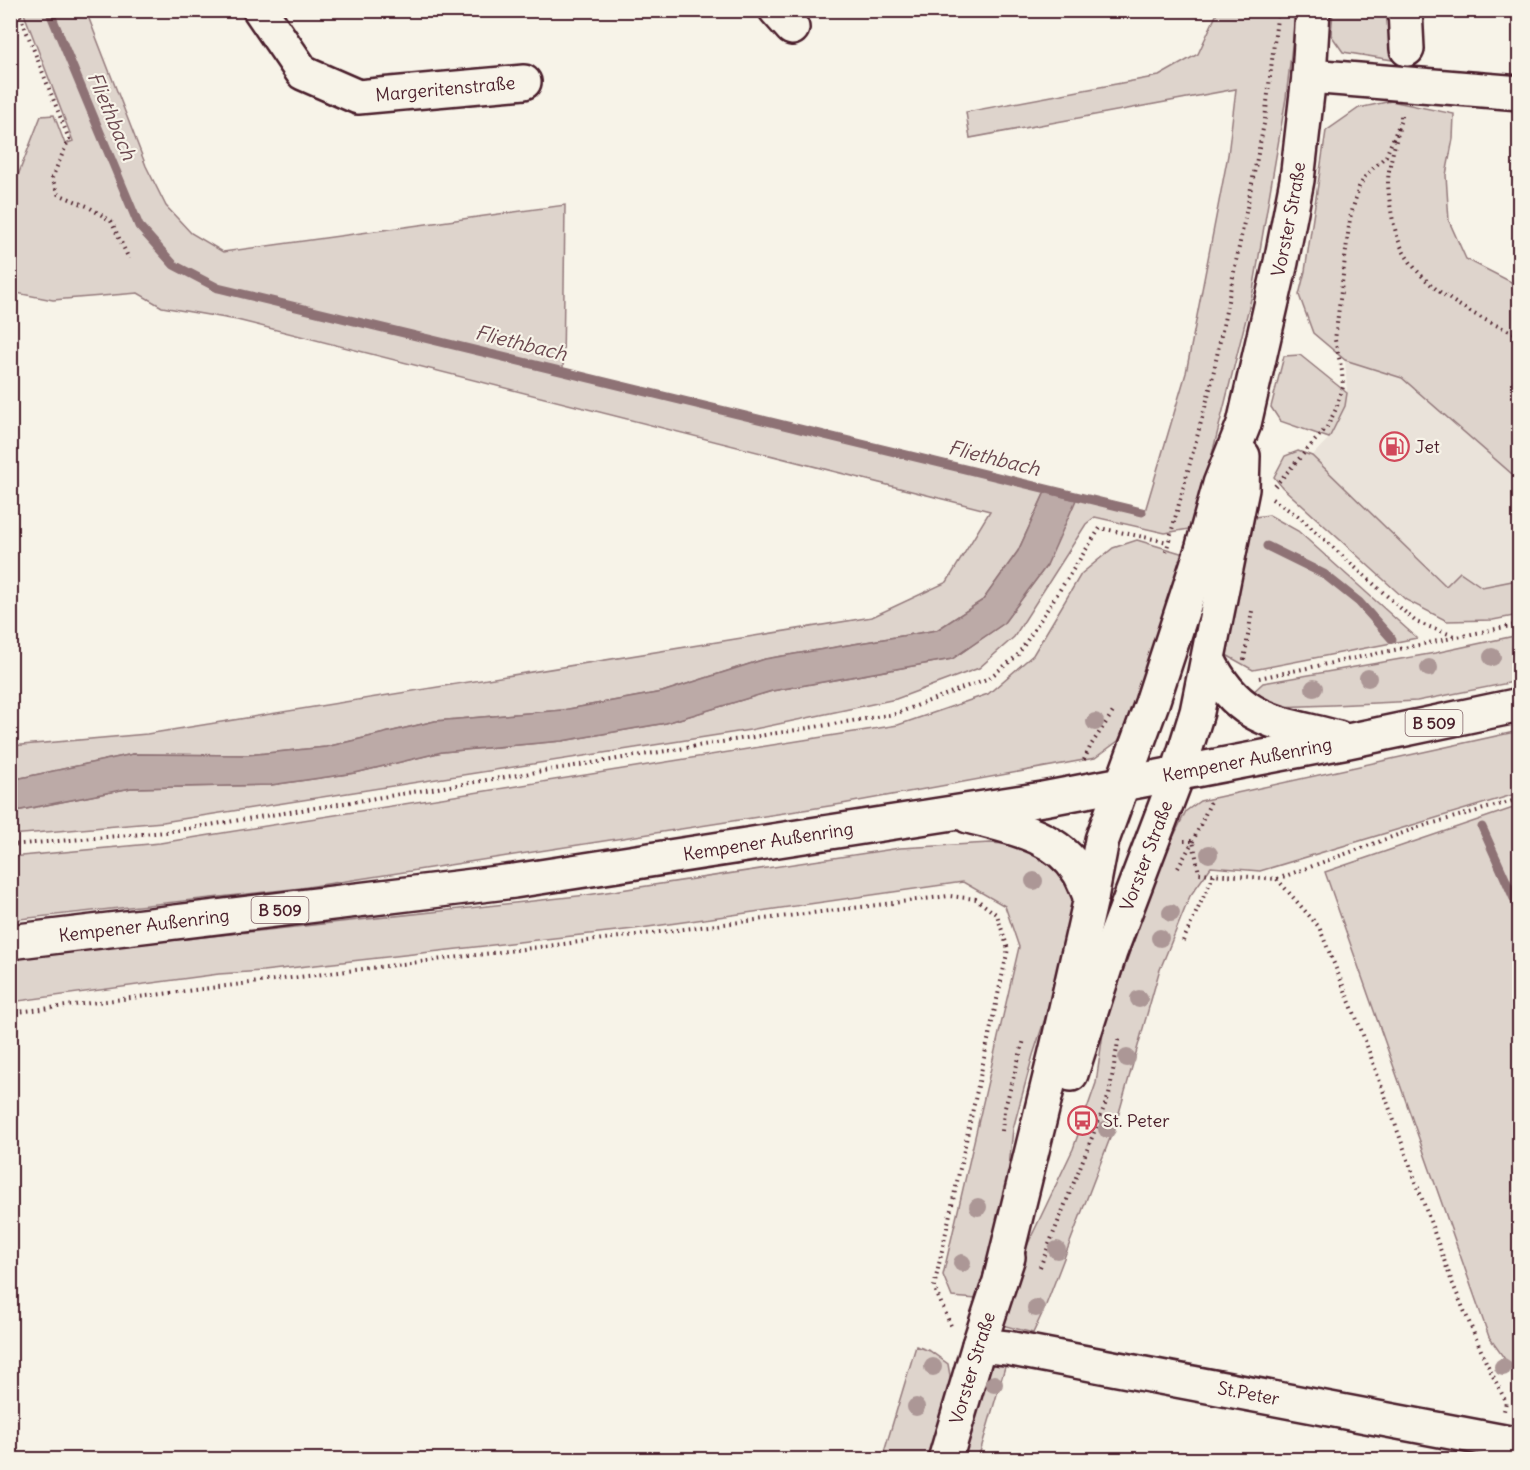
<svg xmlns="http://www.w3.org/2000/svg" width="1530" height="1470" viewBox="0 0 1530 1470" font-family="Delius,sans-serif">
<style>
.built{fill:#eae3da}
.green{fill:#ded4cc;stroke:#947a7c;stroke-width:1.5}
.water{fill:#bcaaa7;stroke:#8e7275;stroke-width:1.5}
.lines{fill:none;stroke-linecap:round;stroke-linejoin:round}
.stream{stroke:#8e7275;stroke-width:9}
.minor-casing{stroke:#4a1f2b;stroke-width:38}
.major-casing{stroke:#4a1f2b;stroke-width:38}
.path{stroke:#4a1f2b;stroke-width:4;stroke-dasharray:1.5 4.5;stroke-linecap:butt}
.minor{stroke:#f7f3e8;stroke-width:33}
.major{stroke:#f7f3e8;stroke-width:33}
.tree{fill:#ac9796}
.labels{text-anchor:middle;stroke-width:4.5;stroke-linejoin:round;paint-order:stroke}
.shield{fill:#f7f3e8;stroke:#7e5f64;stroke-width:1.5}
.shield-label{font-size:16px;font-weight:bold;fill:#4a1f2b}
.street-label{font-size:18px;fill:#4a1f2b;stroke:#f7f3e8}
.poi-label{font-size:18px;fill:#4a1f2b;stroke:#f7f3e8;text-anchor:start}
.water-label{font-size:20px;font-style:italic;fill:#6c4950;stroke:#f7f3e8}
</style>
<rect width="100%" height="100%" fill="#f7f3e8"/>
<filter id="ink" filterUnits="userSpaceOnUse"><feTurbulence type="fractalNoise" baseFrequency=".0167" numOctaves="2"/><feDisplacementMap in="SourceGraphic" scale="12" xChannelSelector="R" yChannelSelector="G"/><feConvolveMatrix kernelMatrix="1 2 1 2 8 2 1 2 1" color-interpolation-filters="sRGB"/></filter>
<g filter="url(#ink)">
<path class="built" d="M1345 360 1402 378 1519 480V573L1512 581 1482 587 1446 586 1312 456 1329 438 1347 393Z"/>
<path class="green" d="M23 11H86L146 166 166 206 191 233 223 252 565 205 563 370 1145 511 1186 373 1228 155 1236 89 970 138 966 112 1159 76 1198 54 1218 11H1296L1286 98 1253 291 1196 518 1189 529 1165 533 1095 517 1086 524 1014 637 979 668 896 699 750 730 163 822 11 835V812L131 788 271 785 355 773 442 752 562 741 666 723 772 691 952 659 1003 624 1047 565 1045 492 1018 551 983 600 937 630 765 659 662 692 563 710 435 721 326 747 247 755 133 754 11 780V746L147 734 872 617 947 582 990 511 237 320 162 307 138 293 53 300 11 292 10 196 41 116 54 115 65 144 73 141Z
M1333 11H1396L1399 61 1343 52 1331 35Z
M1391 101 1454 114 1453 139 1446 175 1449 221 1466 259 1519 286V480L1402 378 1345 360 1313 333 1299 295 1305 271 1326 131 1359 108Z
M1300 355 1347 393 1345 406 1329 438 1280 421 1271 407 1284 356Z
M1298 451 1312 456 1446 586 1460 572 1482 587 1512 581 1519 573V615L1493 620 1447 621 1406 600 1282 487 1274 477 1285 456Z
M1269 515 1298 531 1417 638 1253 670 1221 652 1247 518Z
M1137 540 1184 554 1130 717 1118 741 1095 758 842 804 301 888 11 920V857L160 843 898 725 988 694 1033 655 1081 574 1113 548Z
M1519 635V681L1417 701 1333 705 1275 707 1251 694 1263 683 1435 653Z
M1519 731V793L1260 871 1211 867 1190 896 1159 972 1117 1120 1046 1305 1033 1333 1002 1325 1024 1252 1073 1149 1096 1083 1104 1026 1161 862 1186 811 1200 801Z
M1519 806H1520L1519 1379 1489 1337 1325 872Z
M990 843 1037 846 1073 887 1075 920 1068 948 1033 1055 1013 1129 1005 1205 977 1299 952 1297 943 1275 1019 947 1005 906 963 882 634 929 263 971 219 974 11 1002 10 958 587 895 900 848Z
M916 1346 930 1351 948 1364 951 1381 928 1459H882Z
M1007 1360 978 1459 959 1460 987 1364Z"/>
<path class="water" d="M1045 492 1076 500 1047 565 1003 624 952 659 772 691 666 723 562 741 442 752 355 773 271 785 131 788 11 812V780L133 754 247 755 326 747 435 721 563 710 662 692 765 659 937 630 983 600 1018 551Z"/>
<g class="lines">
<path class="stream" d="M49 10 139 226 174 265 218 288 1142 512
M1267 546 1324 574 1359 602 1392 639
M1482 827 1520 912"/>
<defs>
<g id="minor">
<path id="s1" d="M260 10 303 73 358 97 524 82"/>
<path d="M776 10 792 28"/>
<path d="M1405 10 1407 49"/>
<path d="M1309 76 1520 93"/>
<path id="s2" d="M979 1345 1007 1348 1520 1445"/>
</g>
<g id="major">
<path d="M1208 659C1238 722 1277 722 1338 738"/>
<path d="M968 816C1009 827 1055 834 1079 872 1084 880 1087 890 1091 898"/>
<path id="s3" d="M10 942 514 881 1043 799 1348 741 1520 705"/>
<path id="s4" d="M1071 1074 1110 952 1178 773 1197 712 1242 489 1243 456"/>
<path id="s5" d="M1001 1277 1058 1044 1091 898 1102 840 1152 703 1202 550 1220 484 1244 424 1281 262 1297 180 1309 76 1313 10"/>
<path id="s6" d="M945 1460 979 1345 1008 1257"/>
</g>
</defs>
<use href="#minor" class="minor-casing"/>
<use href="#major" class="major-casing"/>
<path class="path" d="M18 10 69 139 52 178 58 194 87 206 111 221 129 259
M1399 129C1395 146 1388 166 1388 183 1389 204 1394 236 1405 254 1427 292 1480 320 1520 335
M1275 486 1327 427 1336 409 1343 387 1342 371 1335 340 1350 218 1359 187 1366 175 1386 156 1401 120V113
M1272 499 1298 516 1416 622 1454 636
M1166 552 1211 385 1265 119 1278 10
M1244 660 1252 611
M1259 678 1520 624
M1084 760 1091 745 1113 712
M1184 841H1193L1199 873 1277 879 1419 827 1520 799
M10 845 166 832 895 714 989 678 1017 656 1100 528 1168 542
M1178 868 1193 841 1212 799
M1277 879 1319 927 1362 1032 1452 1282 1486 1362 1506 1402 1504 1411
M1183 941 1214 874
M10 1013 949 896 976 899 997 915 1008 949 934 1287 952 1328
M1002 1131 1004 1111 1024 1040
M1040 1267 1109 1095 1119 1036"/>
<use href="#minor" class="minor"/>
<use href="#major" class="major"/>
</g>
<g class="tree">
<circle cx="1492" cy="657" r="9"/>
<circle cx="1429" cy="668" r="9"/>
<circle cx="1368" cy="678" r="9"/>
<circle cx="1314" cy="688" r="9"/>
<circle cx="1095" cy="722" r="9"/>
<circle cx="1209" cy="854" r="9"/>
<circle cx="1034" cy="881" r="9"/>
<circle cx="1171" cy="913" r="9"/>
<circle cx="1160" cy="938" r="9"/>
<circle cx="1139" cy="999" r="9"/>
<circle cx="1127" cy="1058" r="9"/>
<circle cx="1107" cy="1129" r="9"/>
<circle cx="978" cy="1207" r="9"/>
<circle cx="1057" cy="1250" r="9"/>
<circle cx="962" cy="1263" r="9"/>
<circle cx="1036" cy="1308" r="9"/>
<circle cx="933" cy="1367" r="9"/>
<circle cx="1503" cy="1367" r="9"/>
<circle cx="994" cy="1384" r="9"/>
<circle cx="916" cy="1407" r="9"/>
</g>
</g>
<defs>
<symbol id="fuel-ring" viewBox="-11 -11 22 22"><circle r="9.5" fill="#f7f3e8" stroke="#d1495b" stroke-width="1.5"/><path d="M-5.5-6h7V0h2V4h1.3V-2.5L3-4.5l.8-.8L6-3V5H2.5V1h-1V6h-7ZM-4.2-4.7v3.2H.2V-4.7Z" fill="#d1495b"/></symbol>
<symbol id="bus-ring" viewBox="-11 -11 22 22"><circle r="9.5" fill="#f7f3e8" stroke="#d1495b" stroke-width="1.5"/><path d="M-5-6H5V4H4V6H2V4H-2V6H-4V4H-5ZM-3.5-4V0h7V-4ZM-3.5 1.2v1.5H-2V1.2ZM2 1.2v1.5H3.5V1.2Z" fill="#d1495b"/></symbol>
</defs>
<g fill-rule="evenodd">
<use href="#fuel-ring" x="1378" y="430" width="33" height="33"/>
<use href="#bus-ring" x="1066" y="1104" width="33" height="33"/>
</g>
<g class="labels">
<g class="shield">
<rect x="1405.5" y="710" width="57" height="26" rx="4.5"/>
<rect x="251.5" y="897" width="57" height="26" rx="4.5"/>
</g>
<g class="shield-label">
<text x="1434" y="729">B 509</text>
<text x="280" y="916">B 509</text>
</g>
<g class="street-label">
<text dy="6" stroke="none"><textPath href="#s1" startOffset="224">Margeritenstraße</textPath></text>
<text dy="6" stroke="none"><textPath href="#s5" startOffset="1098">Vorster Straße</textPath></text>
<text dy="6" stroke="none"><textPath href="#s3" startOffset="1251">Kempener Außenring</textPath></text>
<text dy="6" stroke="none"><textPath href="#s3" startOffset="765">Kempener Außenring</textPath></text>
<text dy="6" stroke="none"><textPath href="#s4" startOffset="231">Vorster Straße</textPath></text>
<text dy="6" stroke="none"><textPath href="#s3" startOffset="135">Kempener Außenring</textPath></text>
<text dy="6" stroke="none"><textPath href="#s6" startOffset="96">Vorster Straße</textPath></text>
<text dy="6" stroke="none"><textPath href="#s2" startOffset="274">St.Peter</textPath></text>
</g>
<g class="poi-label">
<text x="1415" y="453">Jet</text>
<text x="1103" y="1127">St. Peter</text>
</g>
<g class="water-label">
<text transform="translate(112 116) rotate(67)" y="7">Fliethbach</text>
<text transform="translate(521 343) rotate(14)" y="7">Fliethbach</text>
<text transform="translate(994 458) rotate(14)" y="7">Fliethbach</text>
</g>
</g>
<rect width="1530" height="1470" fill="none" stroke="#f7f3e8" stroke-width="36"/>
<rect x="18" y="18" width="1494" height="1434" fill="none" stroke="#4a1f2b" stroke-width="2" filter="url(#ink)"/>
</svg>
